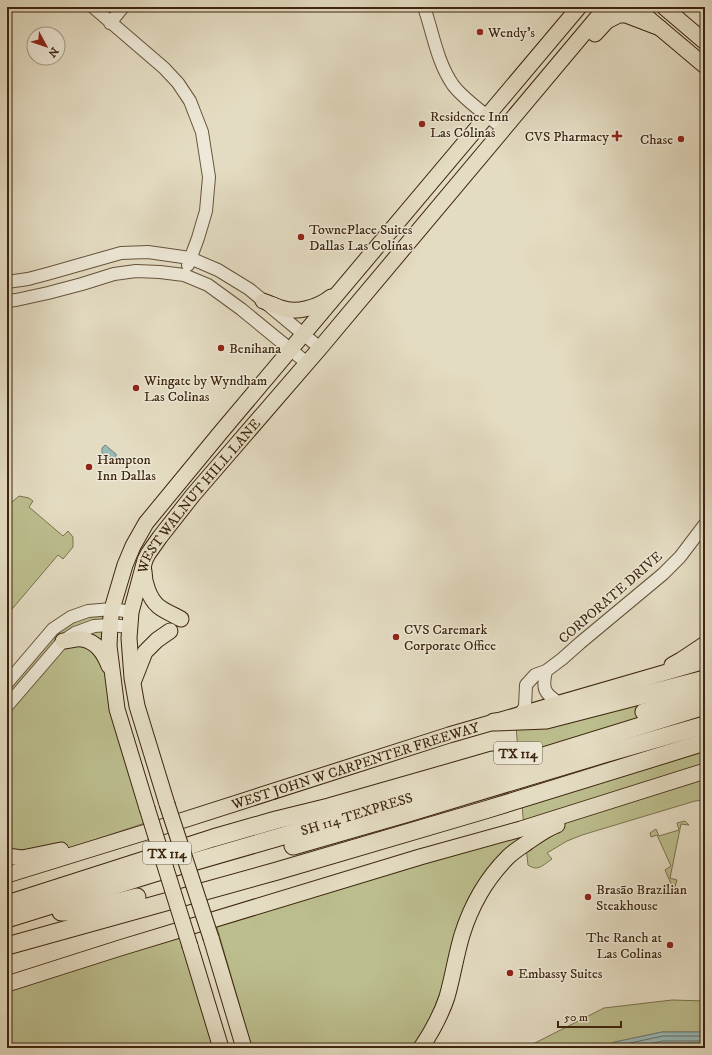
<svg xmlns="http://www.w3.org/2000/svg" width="712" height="1055" viewBox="0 0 712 1055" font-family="'IM FELL DW Pica',serif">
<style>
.green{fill:#bcbe8e;stroke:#7c724e}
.water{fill:#97bab9;stroke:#737e74}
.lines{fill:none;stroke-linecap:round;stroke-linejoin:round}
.shore{stroke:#6a7063;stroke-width:1}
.minor-casing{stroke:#67533a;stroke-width:14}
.major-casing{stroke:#3d250d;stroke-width:17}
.highway-casing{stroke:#3d250d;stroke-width:19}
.minor{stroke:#ede8d7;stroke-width:12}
.major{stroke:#e4dcc2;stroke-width:15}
.highway{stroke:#e4dcc2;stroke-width:17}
.major-bridge-casing{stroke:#3d250d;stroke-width:17;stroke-linecap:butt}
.major-bridge{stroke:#e4dcc2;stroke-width:15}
.poi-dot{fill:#8f2418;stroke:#ede8d7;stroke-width:1.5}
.labels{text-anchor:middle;stroke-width:3;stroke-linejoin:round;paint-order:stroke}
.shield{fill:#ede8d7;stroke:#72604a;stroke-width:1}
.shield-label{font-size:13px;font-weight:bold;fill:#3d250d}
.poi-label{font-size:14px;fill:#3d250d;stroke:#ede8d7;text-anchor:start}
.street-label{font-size:14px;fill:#3d250d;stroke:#ede8d7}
</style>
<rect width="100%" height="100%" fill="#e4dcc2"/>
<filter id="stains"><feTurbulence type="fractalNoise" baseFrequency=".005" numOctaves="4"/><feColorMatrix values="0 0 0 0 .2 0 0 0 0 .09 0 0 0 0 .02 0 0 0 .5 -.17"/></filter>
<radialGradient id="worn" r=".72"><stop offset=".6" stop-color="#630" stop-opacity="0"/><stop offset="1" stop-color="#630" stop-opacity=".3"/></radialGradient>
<path class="green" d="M19 496 29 498 33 501 29 507 63 536 68 531 73 537V547L63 559 58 555 7 615V508L13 501Z
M110 611 106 650 148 822 7 869V685L50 634 80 617Z
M705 648V800L695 801 582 835 567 841 547 853 552 859C543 865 538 872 528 865L525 836 483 876 437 1007 416 1045 413 1048H252L216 924 524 830 516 726 614 695Z
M685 821 689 825 681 824 670 878 677 880 675 887 672 886 665 870 671 866 657 835 651 837 650 833 656 829 659 836 679 830 677 823Z
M180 935 215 1048H7V988Z
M672 1000 705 1001V1032H662L615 1042 601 1048H525L604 1008Z"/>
<path class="water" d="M105 445 116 454V459L111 460 102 453V448Z
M662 1032H705V1048H601L615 1042Z"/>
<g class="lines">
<path class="shore" d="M611 1048 616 1046 663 1036H705
M630 1048 663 1041H705
M657 1048 664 1047H705"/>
<defs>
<path id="minor" d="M93 7 164 68 178 83 190 101 202 132 209 177 206 211 198 238 188 265
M424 7C433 33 437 62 453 85 464 100 489 117 504 129
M110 23 123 7
M7 282 28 279 47 274 121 253 148 252 190 258 218 270 249 289 320 348
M7 301 16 300 48 293 82 284 114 274 136 271 160 272 184 275 208 285 241 309 307 363
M546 671C542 689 544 693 559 703
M7 683 53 629 71 617 88 611 112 609 131 612
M7 706 63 641 75 633 94 626 110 625 130 627
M519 715 525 707 526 685 535 675 546 671 562 659 580 643 663 574 680 557 705 524"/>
<g id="major">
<path d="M635 7 705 66"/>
<path d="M664 7 705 42"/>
<path d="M595 34 607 21 619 15H626L660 28"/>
<path d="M263 301C269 303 275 306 281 308 296 314 319 307 331 297"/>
<path d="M144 571C144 582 149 598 158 606 164 611 174 615 181 619"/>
<path d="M63 641C69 641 76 638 82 639 97 642 104 653 109 666"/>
<path d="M672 665 681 660 705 644"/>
<path d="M134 680 145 652 157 640 170 631"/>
<path id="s1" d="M167 804 137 706 132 678 129 638 131 612 145 560 148 554 160 537 193 495 320 348 606 7"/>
<path d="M147 808 117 709 109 646 110 625 112 609 125 565 133 546 146 523 221 432 579 7"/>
<path d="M7 856 22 858 61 850"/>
<path id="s2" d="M7 875 143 833 449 735 705 661"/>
<path d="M211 938 244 1048"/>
<path d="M190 946 221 1048"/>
<path d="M7 984 120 948 420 857 521 829 705 771"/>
<path d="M421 1048C431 1033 441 1015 447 997 453 976 456 955 462 935 471 906 487 878 508 857 514 851 521 847 528 842 537 836 546 829 557 825"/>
</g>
<g id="highway">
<path d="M644 712 705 693"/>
<path d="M494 722 546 720 705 679"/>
<path d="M293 846 408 813 597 756 705 725"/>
<path d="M7 904 213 838 276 820 329 807 493 760"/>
<path d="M61 912H78L137 897"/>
<path id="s3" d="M7 919 155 873 307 829 705 706"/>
<path d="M7 946 277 871 485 810 705 742"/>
</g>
</defs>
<use href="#minor" class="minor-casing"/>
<use href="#major" class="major-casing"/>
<use href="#highway" class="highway-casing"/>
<use href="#minor" class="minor"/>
<use href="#major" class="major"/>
<use href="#highway" class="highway"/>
<defs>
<path id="major-bridge" d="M167 804 211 938
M147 808 190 946"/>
</defs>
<use href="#major-bridge" class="major-bridge-casing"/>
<use href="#major-bridge" class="major-bridge"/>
</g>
<g class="poi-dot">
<circle cx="480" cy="32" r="4"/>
<circle cx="422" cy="124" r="4"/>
<path d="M615 130h4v4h4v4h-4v4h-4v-4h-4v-4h4z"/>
<circle cx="681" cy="139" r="4"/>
<circle cx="301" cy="237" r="4"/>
<circle cx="221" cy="348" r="4"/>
<circle cx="136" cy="388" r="4"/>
<circle cx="89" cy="467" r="4"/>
<circle cx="396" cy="637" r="4"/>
<circle cx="588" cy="897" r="4"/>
<circle cx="670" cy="945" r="4"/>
<circle cx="510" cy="973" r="4"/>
</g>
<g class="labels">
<g class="shield">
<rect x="494" y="742" width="48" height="22" rx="3"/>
<rect x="143" y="842" width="48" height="22" rx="3"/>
</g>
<g class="shield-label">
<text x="518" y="758">TX 114</text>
<text x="167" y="858">TX 114</text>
</g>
<g class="poi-label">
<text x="488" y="37">Wendy's</text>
<text x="430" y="121">Residence Inn<tspan x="430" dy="16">Las Colinas</tspan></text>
<text x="609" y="141" text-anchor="end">CVS Pharmacy</text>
<text x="673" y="144" text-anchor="end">Chase</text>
<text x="309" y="234">TownePlace Suites<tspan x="309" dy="16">Dallas Las Colinas</tspan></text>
<text x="229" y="353">Benihana</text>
<text x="144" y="385">Wingate by Wyndham<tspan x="144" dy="16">Las Colinas</tspan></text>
<text x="97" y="464">Hampton<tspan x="97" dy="16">Inn Dallas</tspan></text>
<text x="404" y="634">CVS Caremark<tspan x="404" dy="16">Corporate Office</tspan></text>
<text x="596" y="894">Brasão Brazilian<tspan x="596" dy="16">Steakhouse</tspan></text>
<text x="662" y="942" text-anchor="end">The Ranch at<tspan x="662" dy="16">Las Colinas</tspan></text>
<text x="518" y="978">Embassy Suites</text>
</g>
<g class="street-label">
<text dy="5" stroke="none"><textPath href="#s1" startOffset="334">WEST WALNUT HILL LANE</textPath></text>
<text transform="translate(610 597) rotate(-41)" y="5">CORPORATE DRIVE</text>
<text dy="5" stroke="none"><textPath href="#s2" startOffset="365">WEST JOHN W CARPENTER FREEWAY</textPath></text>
<text dy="5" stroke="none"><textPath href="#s3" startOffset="365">SH 114 TEXPRESS</textPath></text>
</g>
</g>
<rect width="712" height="1055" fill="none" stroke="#e4dcc2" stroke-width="24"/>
<rect x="8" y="8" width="696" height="1039" fill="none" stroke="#3d250d" stroke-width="2"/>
<rect x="12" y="12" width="688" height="1031" fill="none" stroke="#3d250d"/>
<g transform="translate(46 46) rotate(130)"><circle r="19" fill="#ede8d7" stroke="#a79a86"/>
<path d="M0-3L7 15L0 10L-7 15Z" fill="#8f2418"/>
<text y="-6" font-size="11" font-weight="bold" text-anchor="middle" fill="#3d250d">N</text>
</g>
<path d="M558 1021v6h63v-6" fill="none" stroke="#3d250d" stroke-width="2"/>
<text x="564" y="1021" font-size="12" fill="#3d250d" stroke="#ede8d7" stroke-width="3" paint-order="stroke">50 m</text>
<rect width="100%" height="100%" filter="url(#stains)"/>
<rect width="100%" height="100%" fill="url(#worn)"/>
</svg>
